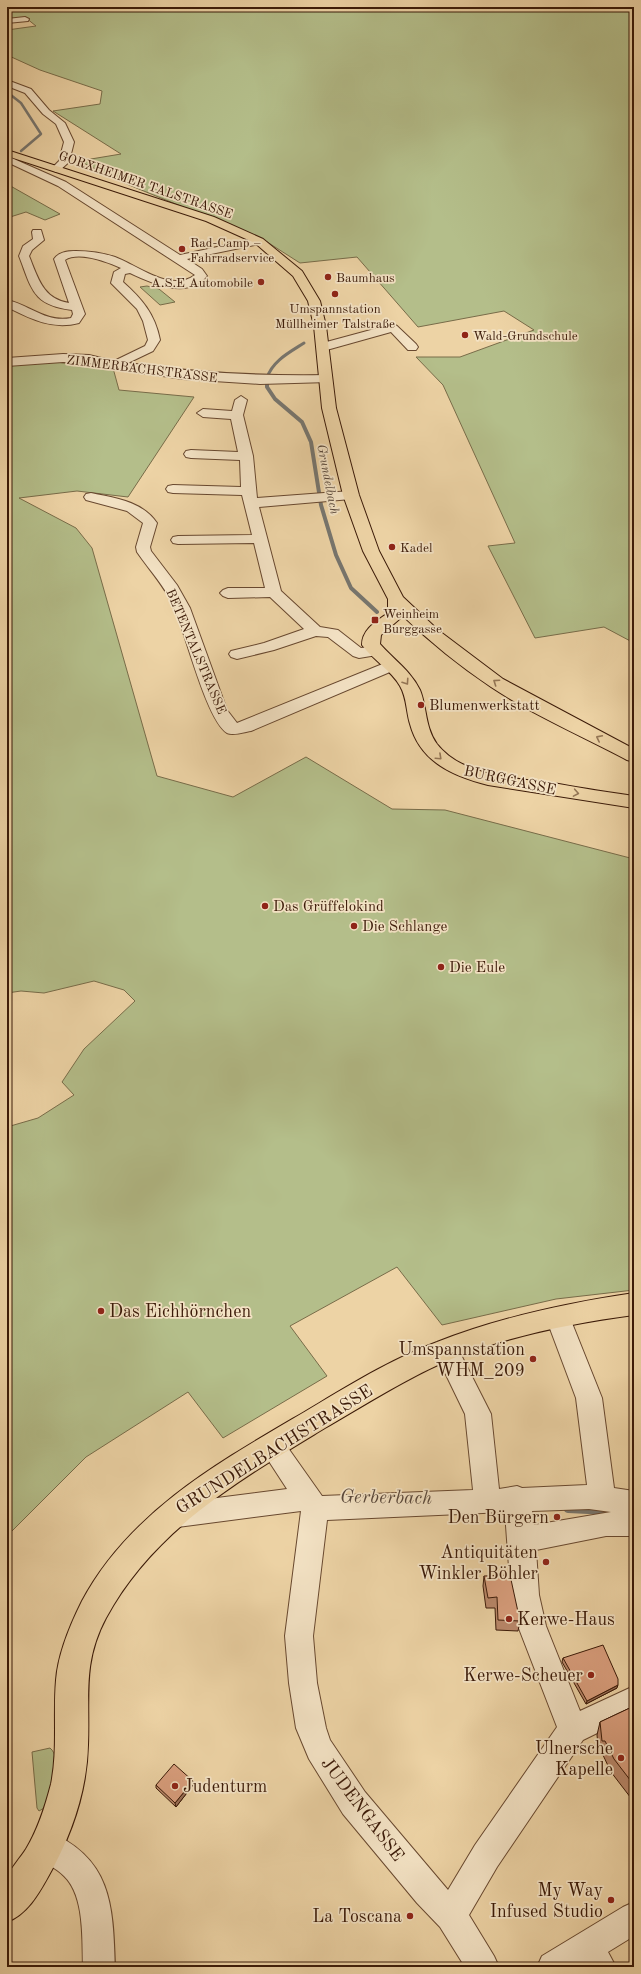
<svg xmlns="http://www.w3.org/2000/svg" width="641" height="1974" viewBox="0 0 641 1974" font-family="'Old Standard TT',serif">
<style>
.green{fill:#b4be8a;stroke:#786c49}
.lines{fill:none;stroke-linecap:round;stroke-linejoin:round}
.stream-far3{stroke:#77766f;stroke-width:2.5}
.stream-far2{stroke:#77766f;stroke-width:3}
.stream-far1{stroke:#77766f;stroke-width:4}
.stream{stroke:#77766f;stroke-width:8}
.minor-casing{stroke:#68482f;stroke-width:2}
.major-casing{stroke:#3b1a08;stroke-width:2}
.minor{fill:#f3e2c4;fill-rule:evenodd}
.major{fill:#edd3a5;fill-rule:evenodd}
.wall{fill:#bb896c;stroke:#3b1a08}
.shaded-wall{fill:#996f58;stroke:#3b1a08}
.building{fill:#da9f7e;stroke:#3b1a08}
.oneway{stroke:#947656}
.poi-dot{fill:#8f2418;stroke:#f3e2c4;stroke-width:1.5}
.labels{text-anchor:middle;stroke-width:3.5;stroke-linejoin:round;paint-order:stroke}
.far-street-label{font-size:13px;fill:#3b1a08;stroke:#f3e2c4}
.far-poi-label{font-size:13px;fill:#3b1a08;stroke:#f3e2c4;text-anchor:start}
.far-water-label{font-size:13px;font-style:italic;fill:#59483b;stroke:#f3e2c4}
.poi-label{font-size:15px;fill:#3b1a08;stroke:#f3e2c4;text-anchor:start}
.street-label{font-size:15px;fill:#3b1a08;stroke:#f3e2c4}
.near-poi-label{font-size:18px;fill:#3b1a08;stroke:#f3e2c4;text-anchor:end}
.near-street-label{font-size:18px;fill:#3b1a08;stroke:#f3e2c4}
.near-water-label{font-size:19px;font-style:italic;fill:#59483b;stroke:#f3e2c4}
</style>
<rect width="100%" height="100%" fill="#edd3a5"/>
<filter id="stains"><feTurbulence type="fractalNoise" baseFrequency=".005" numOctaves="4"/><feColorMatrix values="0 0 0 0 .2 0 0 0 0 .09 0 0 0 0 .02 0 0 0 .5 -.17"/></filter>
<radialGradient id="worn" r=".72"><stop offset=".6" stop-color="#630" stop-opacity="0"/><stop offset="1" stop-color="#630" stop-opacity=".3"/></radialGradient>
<path class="green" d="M7 7H634V643L604 627 535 638 488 546 515 543 443 385 416 357H460L534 330 504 311 418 327 357 257 300 263 264 240 129 185 79 161 121 154 53 111 100 104 102 91 40 70 7 55V30L36 26 26 18 7 20Z
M7 184 60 214 45 220 26 212 7 218Z
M147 286 159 289 175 302 160 305 140 287Z
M46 361 113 368 119 390 194 397 128 497 77 491 19 498 76 528 92 548 157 776 233 797 306 757 392 809 445 810 634 859V1290L556 1299 442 1325 397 1267 290 1326 327 1376 223 1438 188 1392 86 1457 7 1536V1127L38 1118 74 1095 62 1082 84 1049 135 1001 124 990 94 981 44 993 21 991 7 993V365Z
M50 1748C63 1758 50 1793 46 1807L39 1811 37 1808 32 1752Z"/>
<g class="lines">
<path class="stream-far3" d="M7 92 21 103 41 134 21 151"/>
<path class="stream-far2" d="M267 378C272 361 290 352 304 343"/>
<path class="stream-far1" d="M267 377V387L275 399 302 422 311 442 321 505 336 555 351 588 377 612"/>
<path class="stream" d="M568 1509 609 1511"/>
<defs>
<path id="minor" d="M25 17 29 19 28 21 7 23V19Z
M7 80 31 89 49 110 65 123 74 142 69 162 59 171 56 172 51 169 59 161 64 142 56 124 43 114 25 93 7 86Z
M7 156 66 182 180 255 259 238 264 241 259 244 187 259 202 269 207 276C188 300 151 283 130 273L125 274 123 282C142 299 155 314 160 340L153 351 128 363C196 373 256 376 325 375L329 376 331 379 329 382 260 384 183 379 115 369 89 363 63 362 7 366V358L63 354 89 355 114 361 145 346 148 340 143 321 137 309 111 283 114 272 121 268C107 262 79 251 65 260L85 314 79 323C52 330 31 319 7 307V300C30 305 46 323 71 318L73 314 72 310C32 305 32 289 19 256L23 246 33 239 32 232 33 230H41L44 240 32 250 29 256C38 278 43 299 69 303L54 259C59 252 67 251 76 251 89 251 103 253 115 257 139 266 171 293 195 275L58 186 7 162Z
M393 324 397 326 416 344 418 347 416 350H408L391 332 323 351 317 347 319 344Z
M241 396 247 400 243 415 253 456 257 498 351 491 356 492 358 495 356 498 351 499 259 507 281 591 320 627 338 630 361 648 377 646 383 648 385 651 383 654 359 658 353 656 328 637 316 636 274 650 237 659 231 657 229 654 231 651 264 643 304 629 270 597 228 598 223 596 220 593 223 590 228 588H265L254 543 178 544 173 543 171 540 173 537 178 536 252 535 242 495 173 493 168 492 166 489 168 486 173 485 241 487 240 460 191 458 186 457 184 454 186 451 191 450 238 452 231 419 203 417 197 413 203 409 232 411 235 400Z
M91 493C115 498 142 501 157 523L150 547 151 551 177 585 190 608 227 710 237 723 385 663 391 661 397 663 399 666 397 669 251 731C245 732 233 736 227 733 206 719 186 634 174 607 165 586 150 571 137 552L136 547 143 523 127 511 86 500 84 497 86 494Z
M558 1308 567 1311 570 1318 602 1398 614 1488 634 1491V1536H606L536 1550 539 1595 546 1626 580 1711 634 1686V1715L583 1740 497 1867 469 1915 494 1956 499 1967H465L440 1927 417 1903 343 1814 309 1759 296 1728 289 1683 285 1636 301 1511 170 1528 161 1525 157 1516 161 1507 170 1504 287 1489 259 1446 263 1438 272 1435 281 1438 322 1496 473 1490 465 1414 434 1350 437 1343 446 1340 455 1343 491 1414 499 1489 517 1486 522 1488 587 1485 576 1398 546 1318 549 1311ZM589 1509 611 1512 534 1525 532 1511ZM505 1512 511 1595 518 1626 557 1727 475 1845 448 1890 365 1792 330 1740 326 1728 317 1683 313 1636 327 1520Z
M47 1831C112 1858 113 1905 115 1967H83C82 1940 85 1896 64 1876 51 1863 40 1865 32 1846L36 1835Z
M634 1902V1936L608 1952 616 1967H537L542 1956 623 1907Z"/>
<path id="major" d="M7 150 214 217 263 239 302 271 320 301 326 326 336 408 359 495 379 551 403 597 438 630 503 679 634 749V762L627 760C582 736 533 715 491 687 460 666 430 642 403 616L381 635 380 644C393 659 411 671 420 690 427 707 425 728 437 744 463 777 515 778 553 783 580 788 607 792 634 796V808L488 785C453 776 420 762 410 724 406 711 407 698 400 686 391 670 373 660 362 645 362 629 377 621 388 613V599L363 551 343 495 322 408 314 326 308 301 293 276 255 243 206 221 7 156Z
M634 1293V1315C574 1323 513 1335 456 1357 410 1376 368 1403 325 1428 241 1479 154 1529 106 1618 82 1663 90 1697 88 1745 87 1791 71 1837 48 1877 38 1895 27 1914 7 1922 7 1913 5 1885 7 1878 10 1869 21 1857 26 1849 38 1829 45 1807 51 1784 58 1750 53 1715 56 1680 58 1654 70 1625 82 1601 130 1511 221 1461 306 1411 348 1386 391 1359 437 1342 500 1317 567 1303 634 1293Z"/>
</defs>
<use href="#minor" class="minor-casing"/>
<use href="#major" class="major-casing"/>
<use href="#minor" class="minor"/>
<use href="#major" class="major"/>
</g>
<path class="wall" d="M484 1576 520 1621 518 1631 496 1630 495 1608H486L483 1586Z
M563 1658 617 1688 586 1704 562 1662Z
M634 1706V1802L611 1772 602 1753 599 1754 597 1735 600 1722Z
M156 1785H193L176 1807 156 1788Z"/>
<path class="shaded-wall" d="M618 1685 617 1688 586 1704 587 1701Z
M193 1781V1785L176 1807 175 1803Z"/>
<path class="building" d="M510 1575 520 1621 498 1620 497 1597 488 1598 484 1576Z
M603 1645 618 1679V1685L587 1701 563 1658Z
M634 1706V1785L614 1759 605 1741H602L600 1722Z
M174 1764 193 1781 175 1803 156 1785Z"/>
<defs><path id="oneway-chevron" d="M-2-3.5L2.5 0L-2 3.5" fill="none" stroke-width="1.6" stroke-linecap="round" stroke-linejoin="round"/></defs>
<g class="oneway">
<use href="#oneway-chevron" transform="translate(406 682) rotate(56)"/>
<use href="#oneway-chevron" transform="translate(496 682) rotate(-146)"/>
<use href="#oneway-chevron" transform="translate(599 738) rotate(-153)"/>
<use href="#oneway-chevron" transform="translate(439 757) rotate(43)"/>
<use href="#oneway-chevron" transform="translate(576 793) rotate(10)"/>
</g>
<g class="poi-dot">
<circle cx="182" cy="249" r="4"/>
<circle cx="328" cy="277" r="4"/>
<circle cx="261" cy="282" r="4"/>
<circle cx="335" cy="294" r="4"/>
<circle cx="465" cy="335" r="4"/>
<circle cx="392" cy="547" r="4"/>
<rect x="371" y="616" width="8" height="8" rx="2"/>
<circle cx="421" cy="705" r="4"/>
<circle cx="265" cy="906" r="4"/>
<circle cx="354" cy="926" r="4"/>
<circle cx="441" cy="967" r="4"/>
<circle cx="101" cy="1311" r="4"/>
<circle cx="533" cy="1359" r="4"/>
<circle cx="557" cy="1517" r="4"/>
<circle cx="546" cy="1562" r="4"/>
<circle cx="509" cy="1619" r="4"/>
<circle cx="591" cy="1675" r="4"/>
<circle cx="621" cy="1758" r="4"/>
<circle cx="175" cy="1786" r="4"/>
<circle cx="611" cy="1900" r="4"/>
<circle cx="410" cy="1916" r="4"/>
</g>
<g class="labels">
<g class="far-street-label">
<text transform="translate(146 184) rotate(19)" y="5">GORXHEIMER TALSTRASSE</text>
<text transform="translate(142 368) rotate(7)" y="5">ZIMMERBACHSTRASSE</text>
<text transform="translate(197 651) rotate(67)" y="5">BETENTALSTRASSE</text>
</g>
<g class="far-poi-label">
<text x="190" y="247">Rad-Camp –<tspan x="190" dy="15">Fahrradservice</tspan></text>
<text x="336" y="282">Baumhaus</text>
<text x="253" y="287" text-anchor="end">A.S.E Automobile</text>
<text x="335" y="313" text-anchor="middle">Umspannstation<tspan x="335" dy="15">Müllheimer Talstraße</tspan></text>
<text x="473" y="340">Wald-Grundschule</text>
<text x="400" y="552">Kadel</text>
<text x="383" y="618">Weinheim<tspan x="383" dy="15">Burggasse</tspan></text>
</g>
<g class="far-water-label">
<text transform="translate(329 479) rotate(79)" y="5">Grundelbach</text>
</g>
<g class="poi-label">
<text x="429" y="710">Blumenwerkstatt</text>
<text x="273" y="911">Das Grüffelokind</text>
<text x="362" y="931">Die Schlange</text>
<text x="449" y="972">Die Eule</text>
</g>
<g class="street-label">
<text transform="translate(510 780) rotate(12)" y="5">BURGGASSE</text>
</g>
<g class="near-poi-label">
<text x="109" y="1317" text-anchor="start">Das Eichhörnchen</text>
<text x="525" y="1355">Umspannstation<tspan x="525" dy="21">WHM_209</tspan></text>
<text x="549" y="1523">Den Bürgern</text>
<text x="538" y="1558">Antiquitäten<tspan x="538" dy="21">Winkler Böhler</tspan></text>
<text x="517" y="1625" text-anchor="start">Kerwe-Haus</text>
<text x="583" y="1681">Kerwe-Scheuer</text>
<text x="613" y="1754">Ulnersche<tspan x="613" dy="21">Kapelle</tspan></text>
<text x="183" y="1792" text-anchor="start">Judenturm</text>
<text x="603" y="1896">My Way<tspan x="603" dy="21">Infused Studio</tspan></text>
<text x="402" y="1922">La Toscana</text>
</g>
<g class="near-street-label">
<text transform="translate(274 1449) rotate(-32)" y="6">GRUNDELBACHSTRASSE</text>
<text transform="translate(363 1809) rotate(53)" y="6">JUDENGASSE</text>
</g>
<g class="near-water-label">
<text transform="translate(386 1496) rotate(1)" y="7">Gerberbach</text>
</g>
</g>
<rect width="641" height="1974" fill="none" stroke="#edd3a5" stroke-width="24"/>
<rect x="8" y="8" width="625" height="1958" fill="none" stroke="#3b1a08" stroke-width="2"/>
<rect x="12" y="12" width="617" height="1950" fill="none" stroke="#3b1a08"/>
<rect width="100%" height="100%" filter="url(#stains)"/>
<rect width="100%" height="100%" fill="url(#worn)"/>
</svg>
